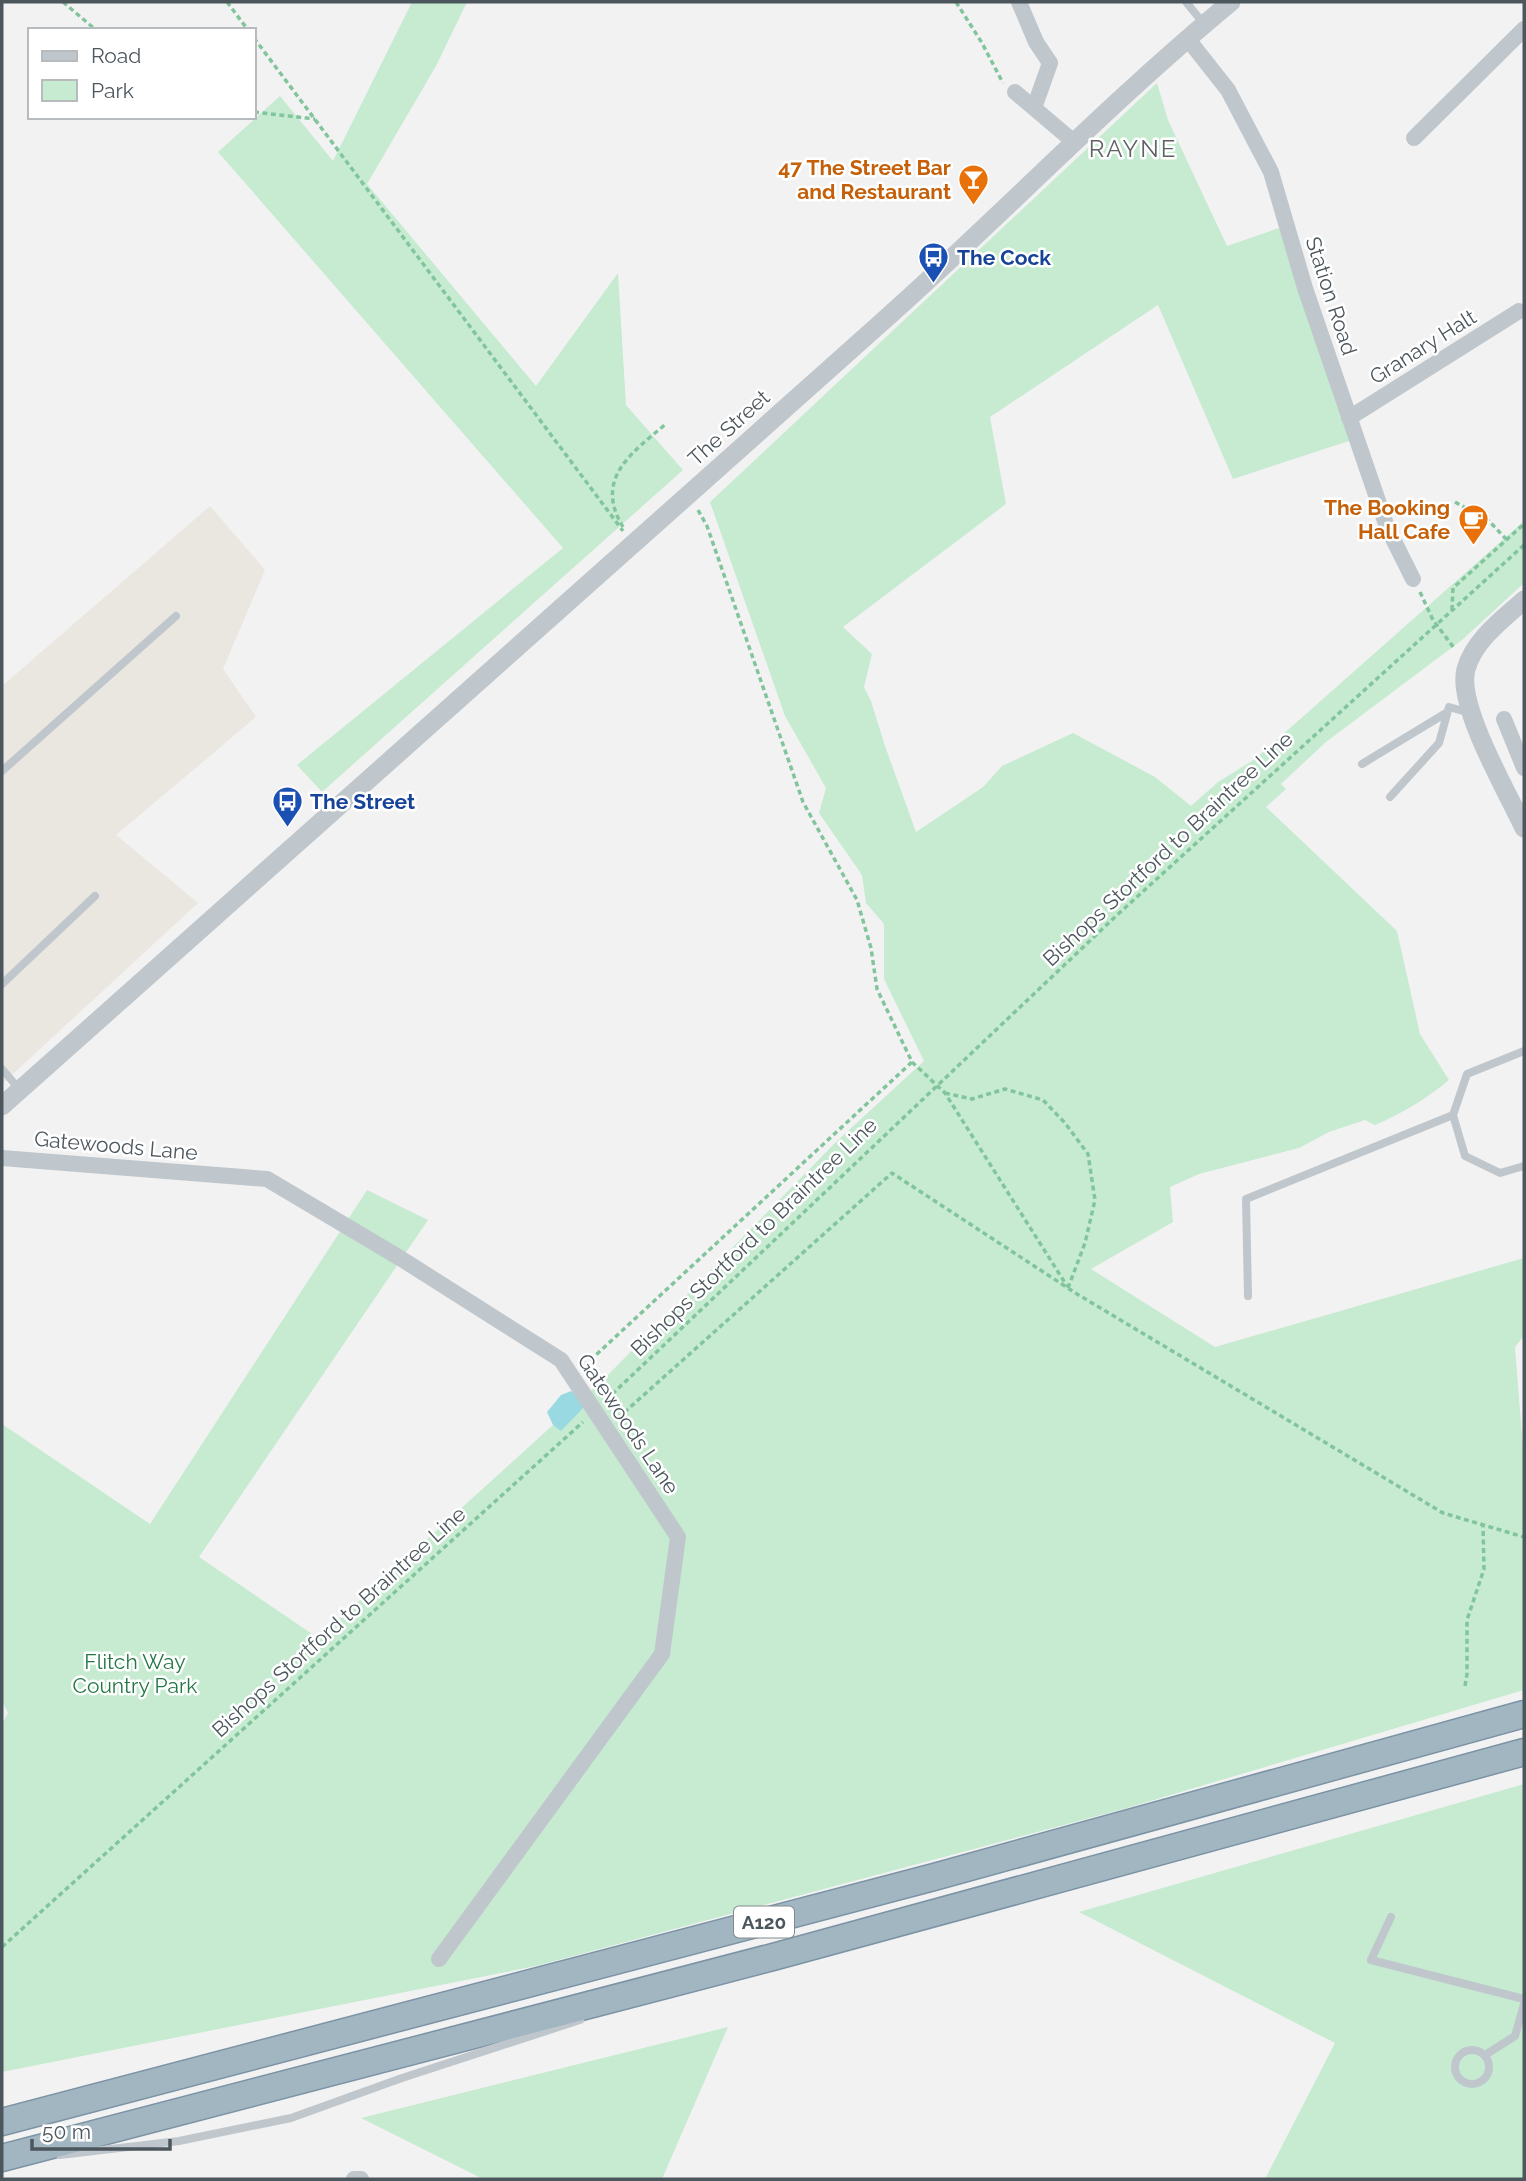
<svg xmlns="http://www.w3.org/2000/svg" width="1526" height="2181" viewBox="0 0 1526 2181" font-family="Raleway,sans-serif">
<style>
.commercial{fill:#eae6e0}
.green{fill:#c6ebd1}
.water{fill:#99dae2}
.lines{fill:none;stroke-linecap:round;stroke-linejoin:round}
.trunk-casing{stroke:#7b93a5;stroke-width:29}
.path{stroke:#82c59d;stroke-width:3.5;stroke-dasharray:5 3.5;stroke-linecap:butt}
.service{stroke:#bfc7cc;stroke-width:8}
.minor{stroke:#bfc7cc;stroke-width:16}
.tertiary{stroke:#bfc7cc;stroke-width:19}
.trunk{stroke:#a2b6c2;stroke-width:26}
.labels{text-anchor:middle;stroke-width:5;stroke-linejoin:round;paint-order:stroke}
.shield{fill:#fff;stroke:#82898e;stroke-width:2}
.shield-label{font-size:19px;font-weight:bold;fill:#4c565d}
.food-label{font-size:21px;font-weight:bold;fill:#c56008;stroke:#fff;text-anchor:end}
.transit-label{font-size:21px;font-weight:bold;fill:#164399;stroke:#fff;text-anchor:start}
.street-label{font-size:21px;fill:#4c565d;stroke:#fff}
.park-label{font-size:21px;fill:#247745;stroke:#fff}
.quarter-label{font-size:24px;letter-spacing:2px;fill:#5f6265;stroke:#fff}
</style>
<rect width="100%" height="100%" fill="#f3f2f2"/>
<path class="commercial" d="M210 506 265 570 223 669 256 717 116 835 198 903 2 1084V686Z"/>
<path class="green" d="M412 2H467L436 66 367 184 536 386 618 273 626 405 683 470 322 792 297 765 563 548 218 152 280 96 333 161Z
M1157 83 1168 120 1227 246 1279 228 1352 440 1233 479 1158 305 990 417 1006 504 843 627 872 654 864 687 871 701 885 746 916 832 983 787 1002 766 1073 733 1155 777 1191 806 1218 782 1255 759 1524 521V583L1462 640 1326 742 1281 784 1286 789 1266 807 1397 931 1420 1034 1449 1080C1426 1099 1403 1113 1375 1125L1365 1120 1329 1132 1299 1148 1199 1174 1170 1187 1173 1222 1091 1269 1215 1347 1524 1258V1336L1515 1347 1524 1461V1690L1127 1808 536 1966 2 2072V1724L8 1713 2 1701V1424L150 1524 367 1190 428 1220 199 1557 318 1638 606 1377 836 1142 924 1061 884 979V924L866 903 862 875 819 813 826 788 785 716 710 502Z
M1524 1784V2179H1265L1335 2043 1079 1912Z
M728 2027 662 2179H483L361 2118Z"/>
<path class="water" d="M571 1391 580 1398 585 1406 561 1431 553 1425 547 1412 561 1395Z"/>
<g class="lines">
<defs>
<path id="trunk" d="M2 2122 934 1877 1524 1714
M2 2158 773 1957 1524 1752"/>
</defs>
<use href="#trunk" class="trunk-casing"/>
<path class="path" d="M63 2 96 30
M227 2 248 30
M956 2 982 43 1003 83
M254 38 623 531
M254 112 315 119
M1455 502 1489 521 1507 540
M623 527C593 478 633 452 667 423
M1420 592 1433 620 1454 648
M1452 610 1453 588 1524 524
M912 1062 945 1093 1067 1286
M945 1093 972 1099 1005 1089 1043 1100 1065 1123 1088 1154 1095 1200 1085 1243 1068 1288
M584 1366 912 1062 877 989 871 948 857 900 803 802 707 526 698 510
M606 1400 1116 916 1524 545
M618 1418 892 1173 1077 1294 1443 1513 1524 1537
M1465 1686 1467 1674V1620L1484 1569 1483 1525
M2 1947 583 1422"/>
<path class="service" d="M1186 2 1204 24
M1362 764 1446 713
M2 771 176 616
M1390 797 1439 743 1449 707 1470 713
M2 984 95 896
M1524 1051 1467 1074 1453 1115 1465 1156 1500 1173 1524 1166
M2 1069 20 1090
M1248 1296 1246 1199 1453 1115
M1391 1917 1371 1960 1524 1999
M1455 2067a17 17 0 1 1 34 0a17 17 0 1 1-34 0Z
M1485 2055 1515 2036 1524 2004
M60 2155 179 2141 291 2118 402 2078 580 2020"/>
<path class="minor" d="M1019 2 1036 42 1050 63 1034 108
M1187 38 1228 90 1271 172 1305 288 1387 527 1413 579
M1015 92 1074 142
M1414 138 1524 29
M1349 418 1519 311
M1504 719 1524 768
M2 1158 267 1179 400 1258 561 1360 678 1537 662 1654 439 1959
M354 2179H361"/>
<path class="tertiary" d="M1524 600C1503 619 1474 640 1466 669 1456 705 1508 793 1524 828
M2 1106C294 844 589 584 882 322 1000 217 1109 103 1231 2"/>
<use href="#trunk" class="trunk"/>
</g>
<defs>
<symbol id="bar-pin" viewBox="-11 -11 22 30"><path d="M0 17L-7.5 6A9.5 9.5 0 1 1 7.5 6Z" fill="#e8710a" stroke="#fff"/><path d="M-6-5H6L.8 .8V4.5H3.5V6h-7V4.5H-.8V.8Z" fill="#fff"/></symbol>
<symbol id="bus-pin" viewBox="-11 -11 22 30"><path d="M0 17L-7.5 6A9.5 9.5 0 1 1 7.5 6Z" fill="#1a4fb4" stroke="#fff"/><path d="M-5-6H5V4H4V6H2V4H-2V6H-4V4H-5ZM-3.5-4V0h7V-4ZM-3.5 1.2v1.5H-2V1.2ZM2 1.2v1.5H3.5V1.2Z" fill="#fff"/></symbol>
<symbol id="cafe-pin" viewBox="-11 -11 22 30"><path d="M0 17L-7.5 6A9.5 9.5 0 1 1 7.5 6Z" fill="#e8710a" stroke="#fff"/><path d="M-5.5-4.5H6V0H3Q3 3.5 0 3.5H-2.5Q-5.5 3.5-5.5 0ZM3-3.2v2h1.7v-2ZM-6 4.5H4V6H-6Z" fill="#fff"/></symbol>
</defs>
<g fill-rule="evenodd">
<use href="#bar-pin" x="956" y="162" width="35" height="47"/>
<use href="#bus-pin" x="916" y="240" width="35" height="47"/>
<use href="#cafe-pin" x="1456" y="502" width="35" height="47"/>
<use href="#bus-pin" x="270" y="784" width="35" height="47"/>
</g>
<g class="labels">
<rect class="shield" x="734" y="1906.5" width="60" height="31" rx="5"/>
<g class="shield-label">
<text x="764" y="1929">A120</text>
</g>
<g class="food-label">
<text x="951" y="175">47 The Street Bar<tspan x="951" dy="24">and Restaurant</tspan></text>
<text x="1450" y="515">The Booking<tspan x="1450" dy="24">Hall Cafe</tspan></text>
</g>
<g class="transit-label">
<text x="957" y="265">The Cock</text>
<text x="310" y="809">The Street</text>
</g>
<g class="street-label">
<text transform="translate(1331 296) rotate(72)" y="7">Station Road</text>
<text transform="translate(1423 347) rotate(-32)" y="7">Granary Halt</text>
<text transform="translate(729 428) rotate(-42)" y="7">The Street</text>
<text transform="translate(1168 849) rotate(-43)" y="7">Bishops Stortford to Braintree Line</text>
<text transform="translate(116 1146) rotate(5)" y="7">Gatewoods Lane</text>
<text transform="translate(754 1237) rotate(-44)" y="7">Bishops Stortford to Braintree Line</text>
<text transform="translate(628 1424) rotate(56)" y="7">Gatewoods Lane</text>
<text transform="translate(339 1622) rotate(-42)" y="7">Bishops Stortford to Braintree Line</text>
</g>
<g class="park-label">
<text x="135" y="1669">Flitch Way<tspan x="135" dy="24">Country Park</tspan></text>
</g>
<g class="quarter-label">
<text x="1133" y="157">RAYNE</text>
</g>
</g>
<rect width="1526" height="2181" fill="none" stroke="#4c565d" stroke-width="7"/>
<rect x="28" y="28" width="228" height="91" fill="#ffffff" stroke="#b7bbbe" stroke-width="2"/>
<rect x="42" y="51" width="35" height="10" fill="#bfc7cc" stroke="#b7bbbe" stroke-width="2"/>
<text x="91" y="63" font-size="21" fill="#4c565d">Road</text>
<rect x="42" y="80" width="35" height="21" fill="#c6ebd1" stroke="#b7bbbe" stroke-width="2"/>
<text x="91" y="98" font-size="21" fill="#4c565d">Park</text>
<path d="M32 2139v10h138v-10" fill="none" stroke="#4c565d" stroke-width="3.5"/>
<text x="42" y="2139" font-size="21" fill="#4c565d" stroke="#ffffff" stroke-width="5" paint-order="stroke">50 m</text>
</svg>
